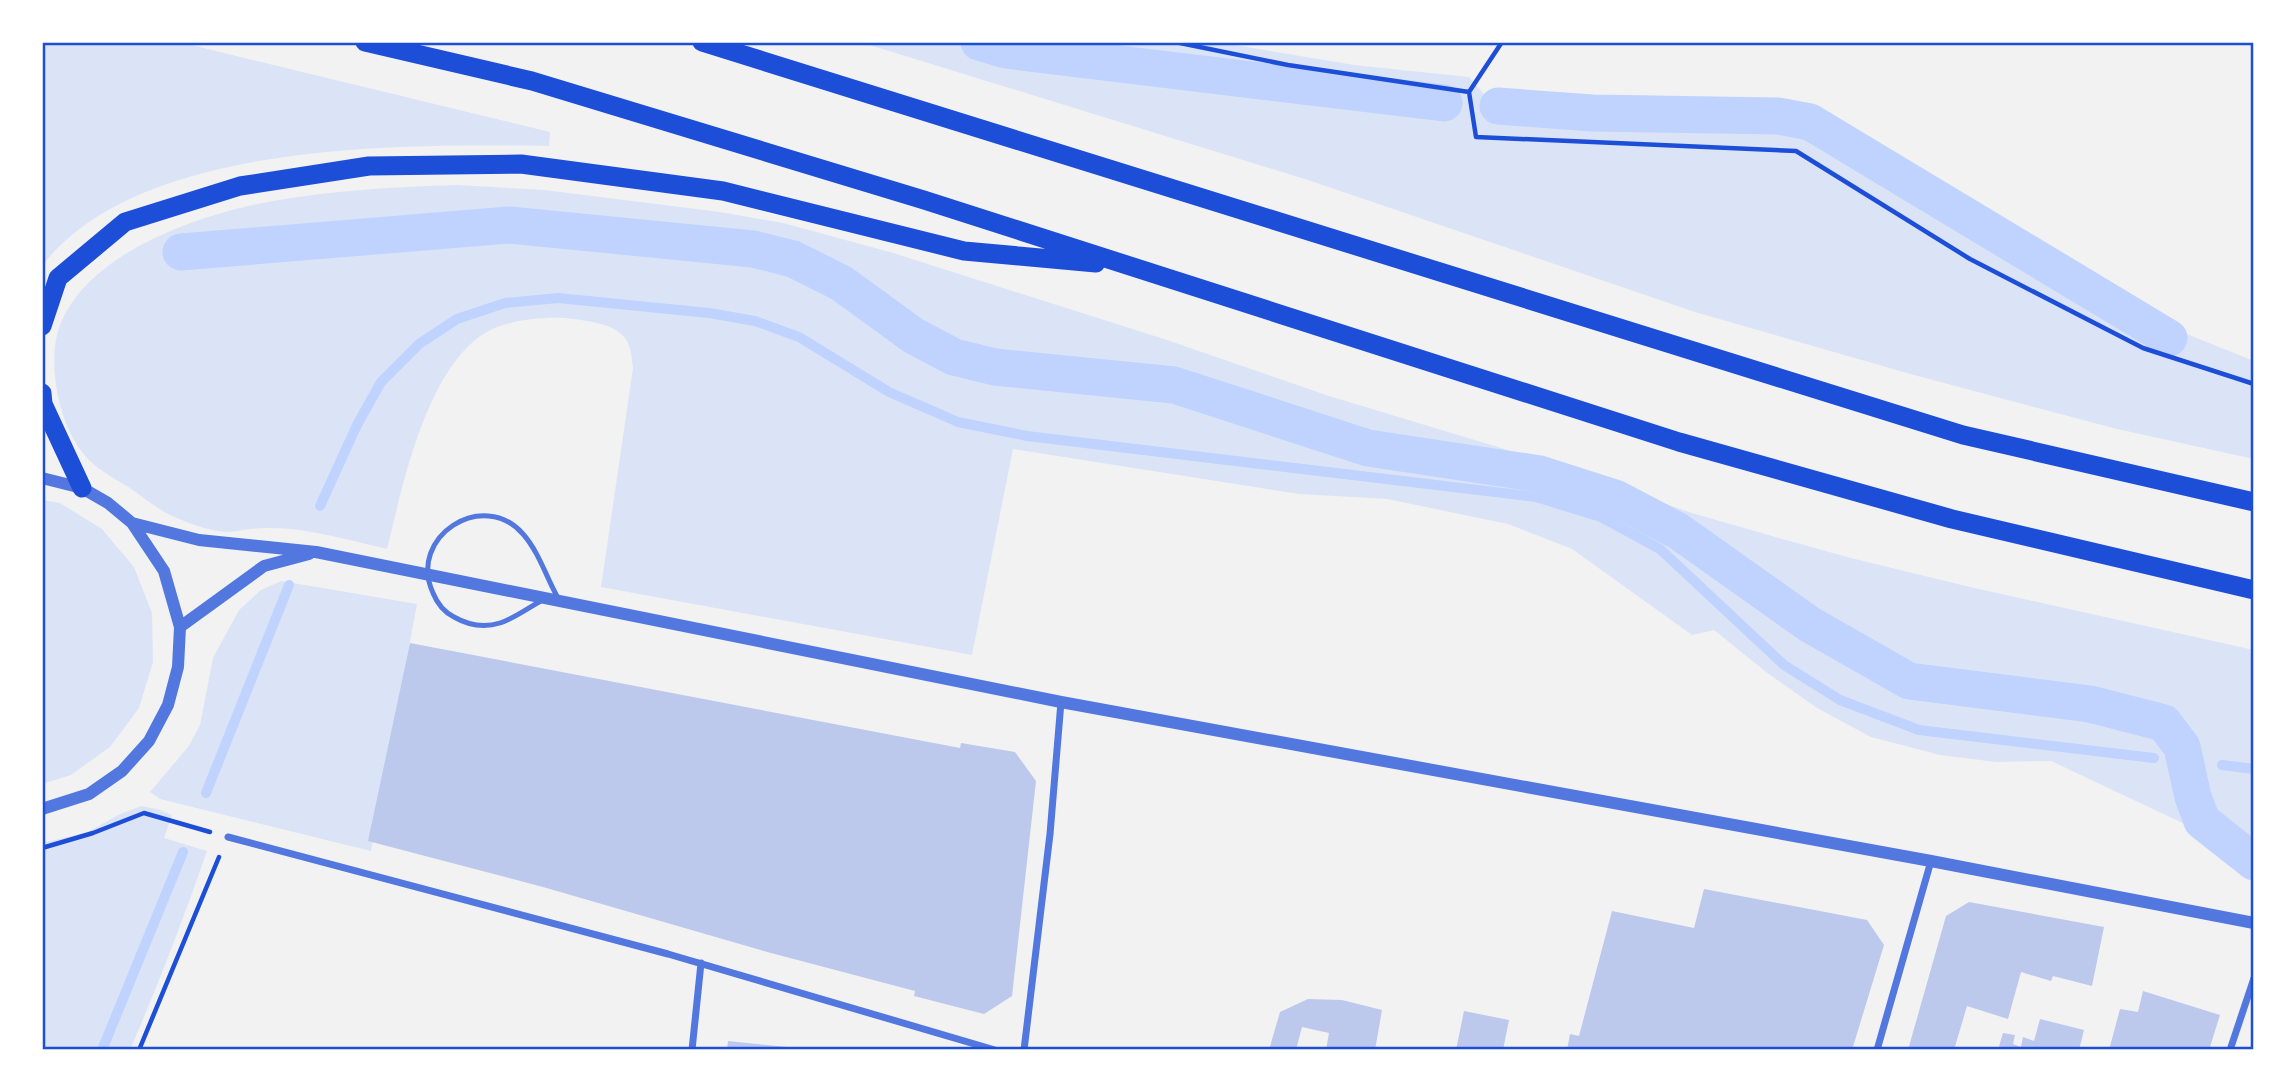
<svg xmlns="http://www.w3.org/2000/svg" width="2296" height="1092" viewBox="0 0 2296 1092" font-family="Karla,sans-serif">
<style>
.green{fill:#dbe4f7}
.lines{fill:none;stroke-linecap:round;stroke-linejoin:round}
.stream{stroke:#bfd3fe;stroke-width:10}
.canal{stroke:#bfd3fe;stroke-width:37}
.building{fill:#bdc9ec}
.path{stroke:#1d4ed8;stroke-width:4.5}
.service{stroke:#5277de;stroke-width:5}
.minor{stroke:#5277de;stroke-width:7}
.tertiary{stroke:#5277de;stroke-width:12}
.trunk{stroke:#1d4ed8;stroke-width:19}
.neatline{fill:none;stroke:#1d4ed8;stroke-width:2.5}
</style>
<rect width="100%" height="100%" fill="#f2f2f2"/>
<path class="green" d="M42 42H179L550 132 549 146C404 144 138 140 42 266Z
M860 42H1217L1354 65 1469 77 1492 103 1793 110 1818 118 1832 131 2169 327 2254 361V459L2117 429 1914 375 1695 312 1308 180Z
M457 185 545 190 720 212 783 223 890 252 1164 339 1329 396 1534 458 1692 513 1772 536 1851 558 1970 587 2254 650V863L2189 826 2051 761 1996 762 1940 755 1871 737 1817 708 1766 672 1714 630 1692 635 1572 549 1508 524 1387 499 1299 494 1013 449 972 655 601 587 633 368C632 360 631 348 627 341 617 324 592 322 574 319 552 316 521 319 500 326 429 350 403 486 387 549 358 542 328 534 299 530 284 528 266 527 251 529 244 529 237 532 230 532 210 532 188 523 170 515 156 508 143 497 130 488 117 480 102 472 91 462 73 445 61 416 57 391 54 374 53 357 56 339 74 256 199 214 273 201 333 190 395 187 457 185Z
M42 500 60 503 102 529 134 567 152 613 153 662 139 708 110 747 71 775 42 784Z
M281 581 417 604 371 851 160 799 150 792 188 747 200 725 213 658 239 610 261 590Z
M141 806 157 809 172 815 164 838 207 851C184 918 158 985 130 1050H42V843L88 832 118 815Z"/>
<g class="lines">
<path class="stream" d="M320 506 357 425 381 382 419 344 457 319 505 303 558 298 709 313 755 321 799 337 889 392 958 422 1027 436 1536 497 1601 517 1660 549 1784 665 1840 700 1919 730 2154 758
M2222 765 2254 769
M206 793 289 585
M102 1050 183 852"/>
<path class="canal" d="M979 42 1006 50 1045 55 1444 103
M1498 106 1592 113 1778 116 1810 122 2169 338
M181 252 509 225 753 249 793 259 841 283 914 336 954 357 995 367 1174 385 1368 448 1540 474 1615 498 1678 531 1809 624 1909 681 2090 704 2164 723 2182 747 2193 797 2202 821 2254 862"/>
</g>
<path class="building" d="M410 643 960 748 961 743 1015 752 1036 781 1012 996 984 1014 914 996 915 991 771 953 543 887 368 841Z
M1704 889 1867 920 1884 945 1852 1050H1567L1570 1034 1579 1036 1612 911 1694 928Z
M1969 902 2104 927 2092 986 2053 976 2051 981 2021 972 2008 1019 1967 1006 1954 1050H1908L1946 916Z
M2143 991 2220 1015 2209 1050H2109L2120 1009 2138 1012Z
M1308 999 1342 1000 1382 1010 1375 1050H1326L1329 1033 1302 1027 1296 1050H1269L1280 1012Z
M1464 1011 1509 1020 1503 1050H1456Z
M2040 1019 2084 1030 2079 1050H1998L2003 1033 2015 1035 2013 1044 2021 1047 2023 1037 2034 1041Z
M728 1041 797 1048V1050H727Z"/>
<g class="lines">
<path class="path" d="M1175 42 1288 65 1469 92 1476 137 1796 151 1970 259 2143 348 2254 384
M1469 92 1502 42
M42 848 93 833 144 813 210 832
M139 1050 219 857"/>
<path class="service" d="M543 600C529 607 515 618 500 623 484 628 468 625 454 617 444 612 437 603 433 593 407 537 483 488 523 534 539 552 547 579 559 600"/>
<path class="minor" d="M228 837 668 954 995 1050
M692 1050 701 963
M1024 1050 1050 834 1061 702
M1877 1050 1931 861
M2230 1050 2254 978"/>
<path class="tertiary" d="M42 478 82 488 108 503 132 523 164 571 180 627 178 667 168 705 149 741 122 771 89 794 42 809
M132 523 199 540 316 552 1061 702 1931 861 2254 923
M180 627 264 566 309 554"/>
<path class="trunk" d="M365 42 532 81 924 200 1679 442 1952 519 2254 590
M702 42 1963 435 2254 502
M42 326 58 278 125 222 240 186 369 166 521 164 723 191 964 251 1096 263
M42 393 43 404 82 488"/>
</g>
<rect width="2296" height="1092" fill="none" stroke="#ffffff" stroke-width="88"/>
<rect x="44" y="44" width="2208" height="1004" class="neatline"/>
</svg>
